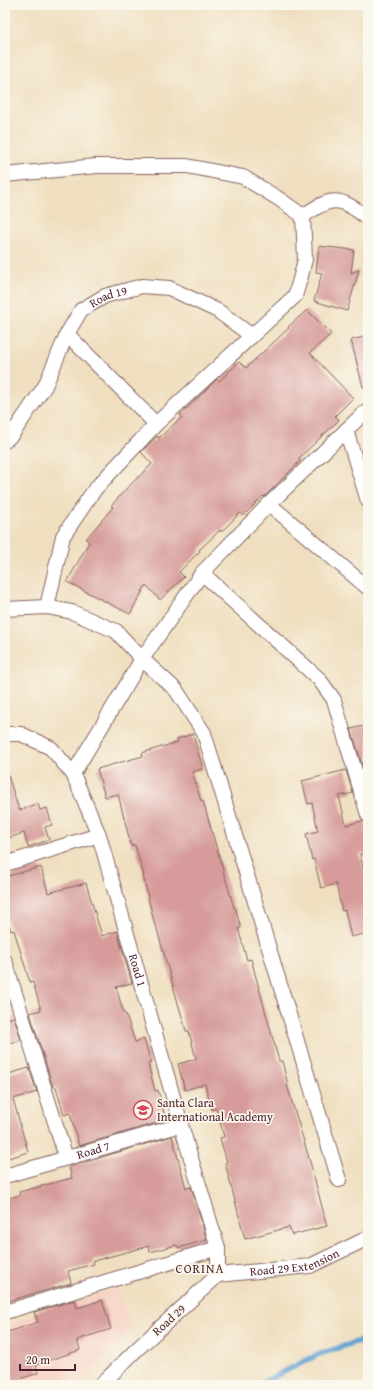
<svg xmlns="http://www.w3.org/2000/svg" width="373" height="1390" viewBox="0 0 373 1390" font-family="'Gentium Book Plus',serif">
<style>
.built{fill:#f6d2c3}
.lines{fill:none;stroke-linecap:round;stroke-linejoin:round}
.stream{stroke:#5ea1d2;stroke-width:5.5}
.building{fill:#d69b9a}
.minor-casing{stroke:#84625f;stroke-width:16}
.minor{stroke:#fff;stroke-width:14}
.labels{text-anchor:middle;stroke-width:3.5;stroke-linejoin:round;paint-order:stroke}
.street-label{font-size:12px;fill:#4a1f2b;stroke:#fbf7ec}
.poi-label{font-size:12px;fill:#4a1f2b;stroke:#fbf7ec;text-anchor:start}
.neighbourhood-label{font-size:13px;letter-spacing:1px;fill:#4a1f2b;stroke:#fbf7ec}
</style>
<rect width="100%" height="100%" fill="#fbf7ec"/>
<filter id="ink" filterUnits="userSpaceOnUse"><feTurbulence type="fractalNoise" baseFrequency=".025" numOctaves="2"/><feDisplacementMap in="SourceGraphic" scale="8" xChannelSelector="R" yChannelSelector="G"/><feConvolveMatrix kernelMatrix="1 2 1 2 8 2 1 2 1" color-interpolation-filters="sRGB"/></filter>
<filter id="wash" filterUnits="userSpaceOnUse"><feTurbulence type="fractalNoise" baseFrequency=".012" numOctaves="4" result="noise"/><feDisplacementMap in="SourceGraphic" scale="16" xChannelSelector="R" yChannelSelector="G"/><feGaussianBlur stdDeviation="0.9" result="paint"/><feColorMatrix in="noise" values="0 0 0 0 0 0 0 0 0 0 0 0 0 0 0 0 0 1.4 0 .05"/><feComposite in="paint" operator="in"/></filter>
<g filter="url(#wash)">
<rect width="100%" height="100%" fill="#efdfc0"/>
<path class="built" d="M117 1288 132 1329 80 1385H5V1324Z"/>
<g class="lines">
<path class="stream" d="M258 1385 317 1355 368 1338"/>
</g>
<g id="blocks">
<path class="building" d="M319 246 354 250 351 273 359 270 347 311 314 301 322 273 316 272Z
M307 310 331 334 310 353 353 398 335 416 339 420 298 459 300 461 264 497 263 496 243 516 240 513 221 532 220 530 199 550 200 551 179 572 184 577 160 600 146 585 130 614 67 582 89 542 86 539 113 507 111 506 127 488 152 464 141 452 157 436 159 438 182 417 180 415 217 379 219 381 239 362 246 368 289 328 288 327Z
M368 336V387H363L351 340Z
M368 725V785L351 729Z
M193 734 203 769 192 772 201 801H203L234 908 235 907 241 928H238L247 960 251 959 279 1061H282L288 1085H287L311 1165 327 1226 292 1235 289 1227 245 1239 225 1163 227 1162 220 1138 224 1137 216 1108 212 1110 205 1084 185 1090 178 1064 196 1059 189 1031H186L156 926H155L143 876H144L135 845 131 846 118 794 105 797 97 769 143 756 142 753 178 742 177 739Z
M346 770 353 793 339 796 346 825 362 821 368 823V853L360 854 368 891V933L351 937 345 910 342 911 336 884 321 888 314 859 312 860 306 834 318 831 312 803 308 804 302 781Z
M8 775 19 810 38 804 40 810 47 808 52 825 45 827 49 840 28 847 24 833 5 839V776Z
M41 867 48 893 86 883 102 936 117 931 132 983 116 987 124 1014H126L135 1042 144 1039 151 1063 148 1064 155 1091 158 1090 166 1120 79 1146 70 1113 64 1115 56 1087H53L30 1013 41 1010 33 982 30 983 14 930 11 931 5 912V877Z
M14 1017 21 1040 5 1045V1020Z
M29 1068 37 1092 13 1099 28 1152 5 1159V1075Z
M172 1136 186 1188 191 1187 207 1240 178 1248 177 1245 150 1252 149 1246 93 1261 94 1264 68 1271 71 1283 5 1302V1199L20 1195 19 1192 72 1178 69 1167Z
M75 1300 77 1308 102 1300 111 1329 77 1340 80 1350 36 1365 38 1373 5 1384V1333L38 1322 34 1312Z"/>
</g>
</g>
<g filter="url(#ink)">
<use href="#blocks" fill-opacity="0" stroke="#84625f" stroke-width="1"/>
<g class="lines">
<defs>
<g id="minor">
<path d="M5 175 97 166H187L243 177 279 199 303 216C333 195 339 197 368 218"/>
<path d="M67 334 156 424"/>
<path d="M346 430 368 501"/>
<path id="s1" d="M5 441 13 433 45 386 67 334 81 310 105 296 142 286 169 288 218 311 252 336"/>
<path d="M269 504 368 588"/>
<path d="M202 573 319 679 334 700 368 815"/>
<path d="M47 607 63 536 95 489 156 424 295 296 301 276 305 259 303 216"/>
<path d="M5 609 47 607 72 612 116 631 142 659 176 690 204 733 339 1180"/>
<path id="s2" d="M5 734H21L51 748 73 774 99 835 181 1125 218 1248V1275L136 1350 101 1385"/>
<path d="M73 774 142 659 202 573 269 504 363 414 368 412"/>
<path d="M5 864 99 835"/>
<path d="M5 961 66 1158"/>
<path id="s3" d="M5 1176 181 1125"/>
<path id="s4" d="M218 1275 310 1266 368 1238"/>
<path d="M5 1312 218 1248"/>
</g>
</defs>
<use href="#minor" class="minor-casing"/>
<use href="#minor" class="minor"/>
</g>
</g>
<defs>
<symbol id="school-ring" viewBox="-11 -11 22 22"><circle r="9.5" fill="#fbf7ec" stroke="#d1495b" stroke-width="1.5"/><path d="M0-5L7-2L0 1L-7-2ZM-4 1L0 2.5L4 1V4Q0 6-4 4Z" fill="#d1495b"/></symbol>
</defs>
<g fill-rule="evenodd">
<use href="#school-ring" x="132" y="1099" width="22" height="22"/>
</g>
<g class="labels">
<g class="street-label">
<text dy="4" stroke="none"><textPath href="#s1" startOffset="183">Road 19</textPath></text>
<text dy="4" stroke="none"><textPath href="#s2" startOffset="290">Road 1</textPath></text>
<text dy="4" stroke="none"><textPath href="#s3" startOffset="92">Road 7</textPath></text>
<text dy="4" stroke="none"><textPath href="#s4" startOffset="78">Road 29 Extension</textPath></text>
<text transform="translate(169 1320) rotate(-42)" y="4">Road 29</text>
</g>
<g class="poi-label">
<text x="157" y="1107">Santa Clara<tspan x="157" dy="14">International Academy</tspan></text>
</g>
<g class="neighbourhood-label">
<text x="200" y="1273">CORINA</text>
</g>
</g>
<rect width="373" height="1390" fill="none" stroke="#fbf7ec" stroke-width="20"/>
<path d="M20 1364v6h55v-6" fill="none" stroke="#4a1f2b" stroke-width="2"/>
<text x="26" y="1364" font-size="12" fill="#4a1f2b" stroke="#fbf7ec" stroke-width="3" paint-order="stroke">20 m</text>
</svg>
